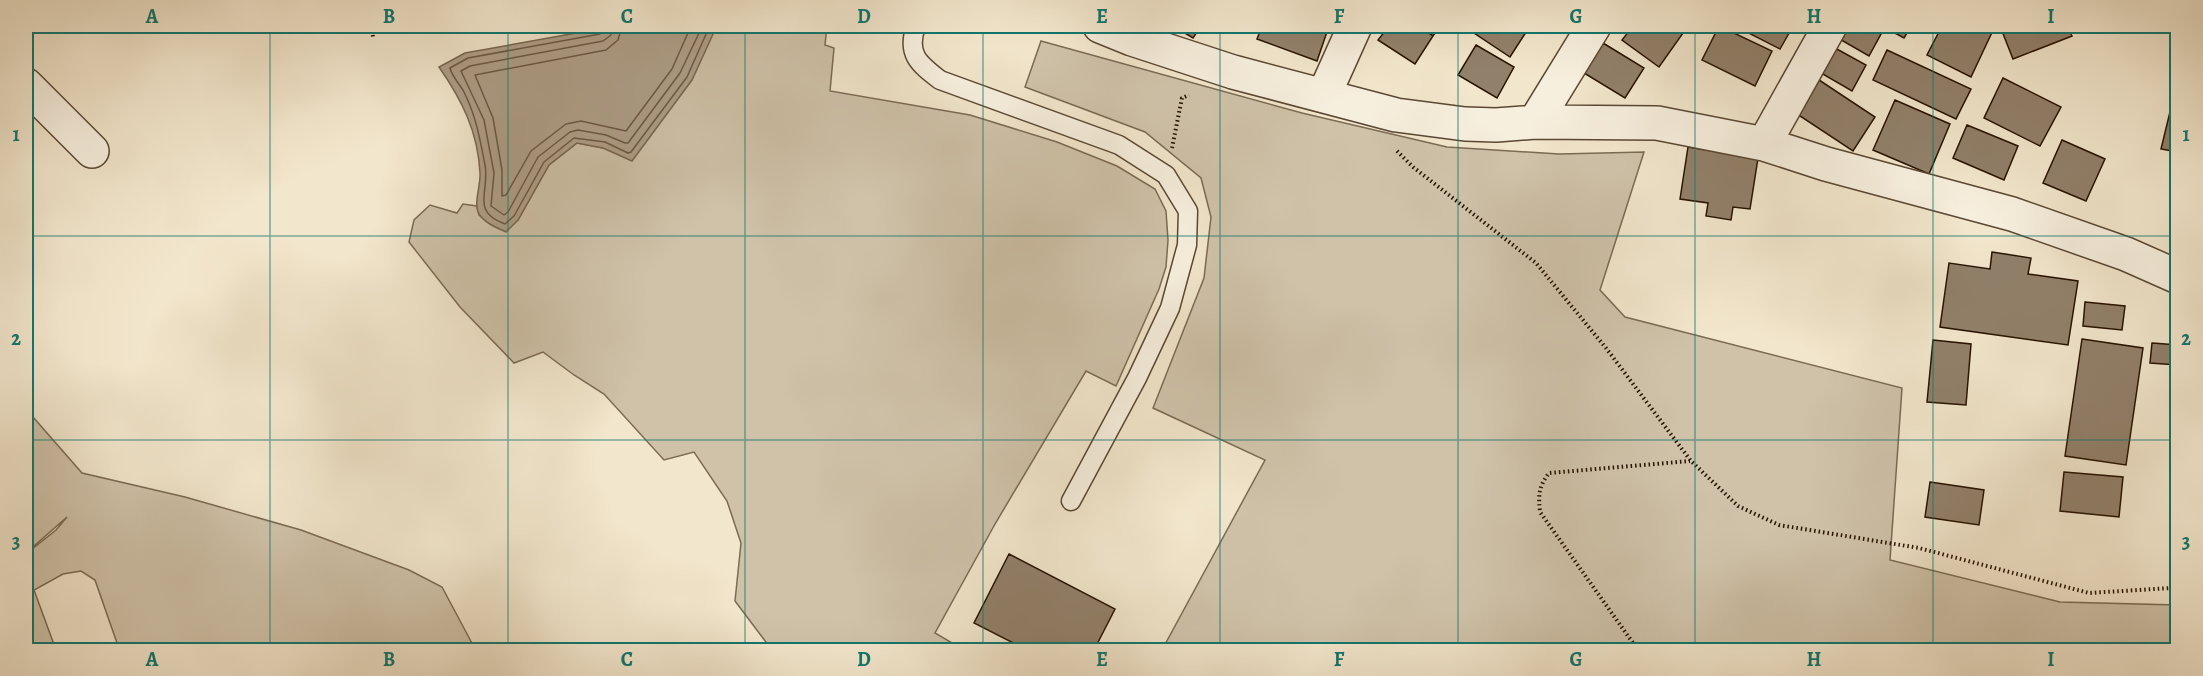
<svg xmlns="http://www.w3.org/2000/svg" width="2203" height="676" viewBox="0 0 2203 676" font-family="Alegreya,serif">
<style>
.green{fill:#cfc2a9;stroke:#7b6a54;stroke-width:1.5}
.water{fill:#ad9e87;stroke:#776651;stroke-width:1.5}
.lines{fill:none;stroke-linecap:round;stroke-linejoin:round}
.shore{stroke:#6a5844;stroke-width:1.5}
.building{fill:#91806a;stroke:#271200;stroke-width:1.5}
.lane-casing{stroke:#5a4733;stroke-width:21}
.street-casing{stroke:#5a4733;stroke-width:36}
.path{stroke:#271200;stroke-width:4;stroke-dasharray:1.5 3;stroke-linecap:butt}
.lane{stroke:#f7efde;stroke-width:18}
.street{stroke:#f7efde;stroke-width:33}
.grid{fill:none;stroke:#0f766e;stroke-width:1.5;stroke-opacity:0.55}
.neatline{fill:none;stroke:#0f766e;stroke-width:2}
.grid-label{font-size:20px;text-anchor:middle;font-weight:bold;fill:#0f766e}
</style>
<rect width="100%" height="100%" fill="#f2e6cc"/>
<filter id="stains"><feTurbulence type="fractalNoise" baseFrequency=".00333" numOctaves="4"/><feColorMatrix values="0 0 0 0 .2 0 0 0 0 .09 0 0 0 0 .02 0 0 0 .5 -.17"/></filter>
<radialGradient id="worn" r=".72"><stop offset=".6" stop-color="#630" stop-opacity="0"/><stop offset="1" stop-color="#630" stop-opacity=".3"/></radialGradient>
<path class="green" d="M713 26H827L825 45 834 48 830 91 970 115 1057 142 1117 166 1155 189 1166 211 1168 240 1166 267 1159 289 1116 386 1086 371 995 524 935 633 964 650H772L735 601 741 543 727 501 694 452 664 460 604 394 574 375 543 352 514 363 460 307 409 242 414 220 430 205 457 213 463 204 477 206 479 215 491 224 518 220 549 165 577 143 603 148 714 32Z
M1041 41 1302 113 1447 147 1559 154 1644 152 1600 290 1625 317 1902 388 1890 560 2060 602 2177 605V650H1162L1265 460 1153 408 1204 278 1211 217 1201 178 1145 132 1025 87Z
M26 409 82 473 185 497 301 530 409 570 442 587 474 647 480 650H178L161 644 117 643 95 580 81 571 63 574 34 590 56 650H26V554L56 530 67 517 26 553Z"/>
<path class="water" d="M615 26H713L714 32 692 80 632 161 603 148 577 143 549 165 518 220 506 232C498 228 484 223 479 214 473 204 481 185 480 173 478 132 462 100 439 67L465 53Z"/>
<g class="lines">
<path class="shore" d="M605 26 604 31 600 34 468 58 450 68C452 77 460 84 464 92 476 116 480 139 485 165 490 192 470 211 505 224L514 216 544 162 574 138 605 142 628 153 631 152 687 77 707 32V26
M613 26 611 35 603 41 470 66 461 71 484 120 494 173 491 206 504 215 508 212 538 157 570 132 578 130 606 135 625 143H628L680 73 700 31V26
M622 26 618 40 606 50 475 75 493 118 502 170V196L506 195 531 151 566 124 581 121 626 131 672 69 691 26"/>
</g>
<path class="building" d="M1173 26H1201L1193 38Z
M1262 26H1329L1317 61 1257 39Z
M1389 26H1419L1433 36 1415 64 1378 40Z
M1419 26H1440L1433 36Z
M1470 26H1530L1510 57 1468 29Z
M1633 26H1688L1659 67 1622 40Z
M1719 26 1772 51 1755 86 1702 60Z
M1735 26H1793L1780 49Z
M1843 26H1866L1881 34 1869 56 1836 37Z
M1882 26H1911L1904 38Z
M1942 26H1995L1971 77 1927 55Z
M2000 26H2067L2072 36 2013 59Z
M1603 43 1644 68 1625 98 1584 73Z
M1476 45 1514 67 1497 98 1458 75Z
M1835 48 1866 65 1852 91 1821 73Z
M1887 50 1971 89 1956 119 1873 80Z
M1816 78 1875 117 1853 151 1794 112Z
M2003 78 2061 107 2040 146 1984 118Z
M2178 79V152L2161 149Z
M1895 100 1950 124 1929 174 1873 150Z
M1967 125 2018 146 2004 180 1953 158Z
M2062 140 2105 159 2086 201 2043 183Z
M1688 147 1758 158 1750 209 1733 207 1731 220 1706 216 1708 203 1680 199Z
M1992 252 2031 258 2028 274 2078 281 2068 345 1940 327 1949 263 1990 269Z
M2085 302 2125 306 2122 330 2083 326Z
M2082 339 2143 348 2126 465 2065 456Z
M1933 340 1971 344 1966 405 1927 402Z
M2152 343 2178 345V365L2150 363Z
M2064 472 2123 477 2119 517 2060 511Z
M1930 482 1984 490 1979 525 1925 517Z
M1009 554 1115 609 1094 650H1027L974 623Z"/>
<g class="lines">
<defs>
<path id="lane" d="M916 26C906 54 919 64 940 80L1119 145 1166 175 1188 211 1187 245 1170 308 1137 378 1071 501"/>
<path id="street" d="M1100 26 1132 39 1233 72 1396 115 1465 124 1496 125 1535 122 1657 123 1764 144 1826 164 2012 214 2126 254 2178 277
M26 85 92 151
M1324 95 1355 26
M1535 122 1594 26
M1764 144 1830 26"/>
</defs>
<use href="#lane" class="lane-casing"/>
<use href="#street" class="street-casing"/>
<path class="path" d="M372 26 373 38
M1172 148 1182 98 1189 95
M1397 151 1413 167 1536 263 1606 348 1691 461 1738 506 1779 525 1919 548 2089 593 2171 588 2178 585
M1638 650 1540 512C1538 495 1539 486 1549 473L1690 461"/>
<use href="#lane" class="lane"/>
<use href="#street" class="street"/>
</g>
<path class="grid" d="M270 26V650M508 26V650M745 26V650M983 26V650M1220 26V650M1458 26V650M1695 26V650M1933 26V650M26 236H2178M26 440H2178"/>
<rect width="2203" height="676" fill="none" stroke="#f2e6cc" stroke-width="66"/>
<rect x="33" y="33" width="2137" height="610" class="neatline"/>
<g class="grid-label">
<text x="152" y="23">A</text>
<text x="389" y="23">B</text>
<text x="627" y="23">C</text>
<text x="864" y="23">D</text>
<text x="1102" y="23">E</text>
<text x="1339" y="23">F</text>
<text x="1576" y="23">G</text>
<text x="1814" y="23">H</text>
<text x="2051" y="23">I</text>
<text x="16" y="141">1</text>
<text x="2186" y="141">1</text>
<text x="16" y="345">2</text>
<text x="2186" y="345">2</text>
<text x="16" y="548">3</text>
<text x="2186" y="548">3</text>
<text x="152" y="666">A</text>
<text x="389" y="666">B</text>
<text x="627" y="666">C</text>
<text x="864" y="666">D</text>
<text x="1102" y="666">E</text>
<text x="1339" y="666">F</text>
<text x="1576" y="666">G</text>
<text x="1814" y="666">H</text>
<text x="2051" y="666">I</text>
</g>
<rect width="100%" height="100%" filter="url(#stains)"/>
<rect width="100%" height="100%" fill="url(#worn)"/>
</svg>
